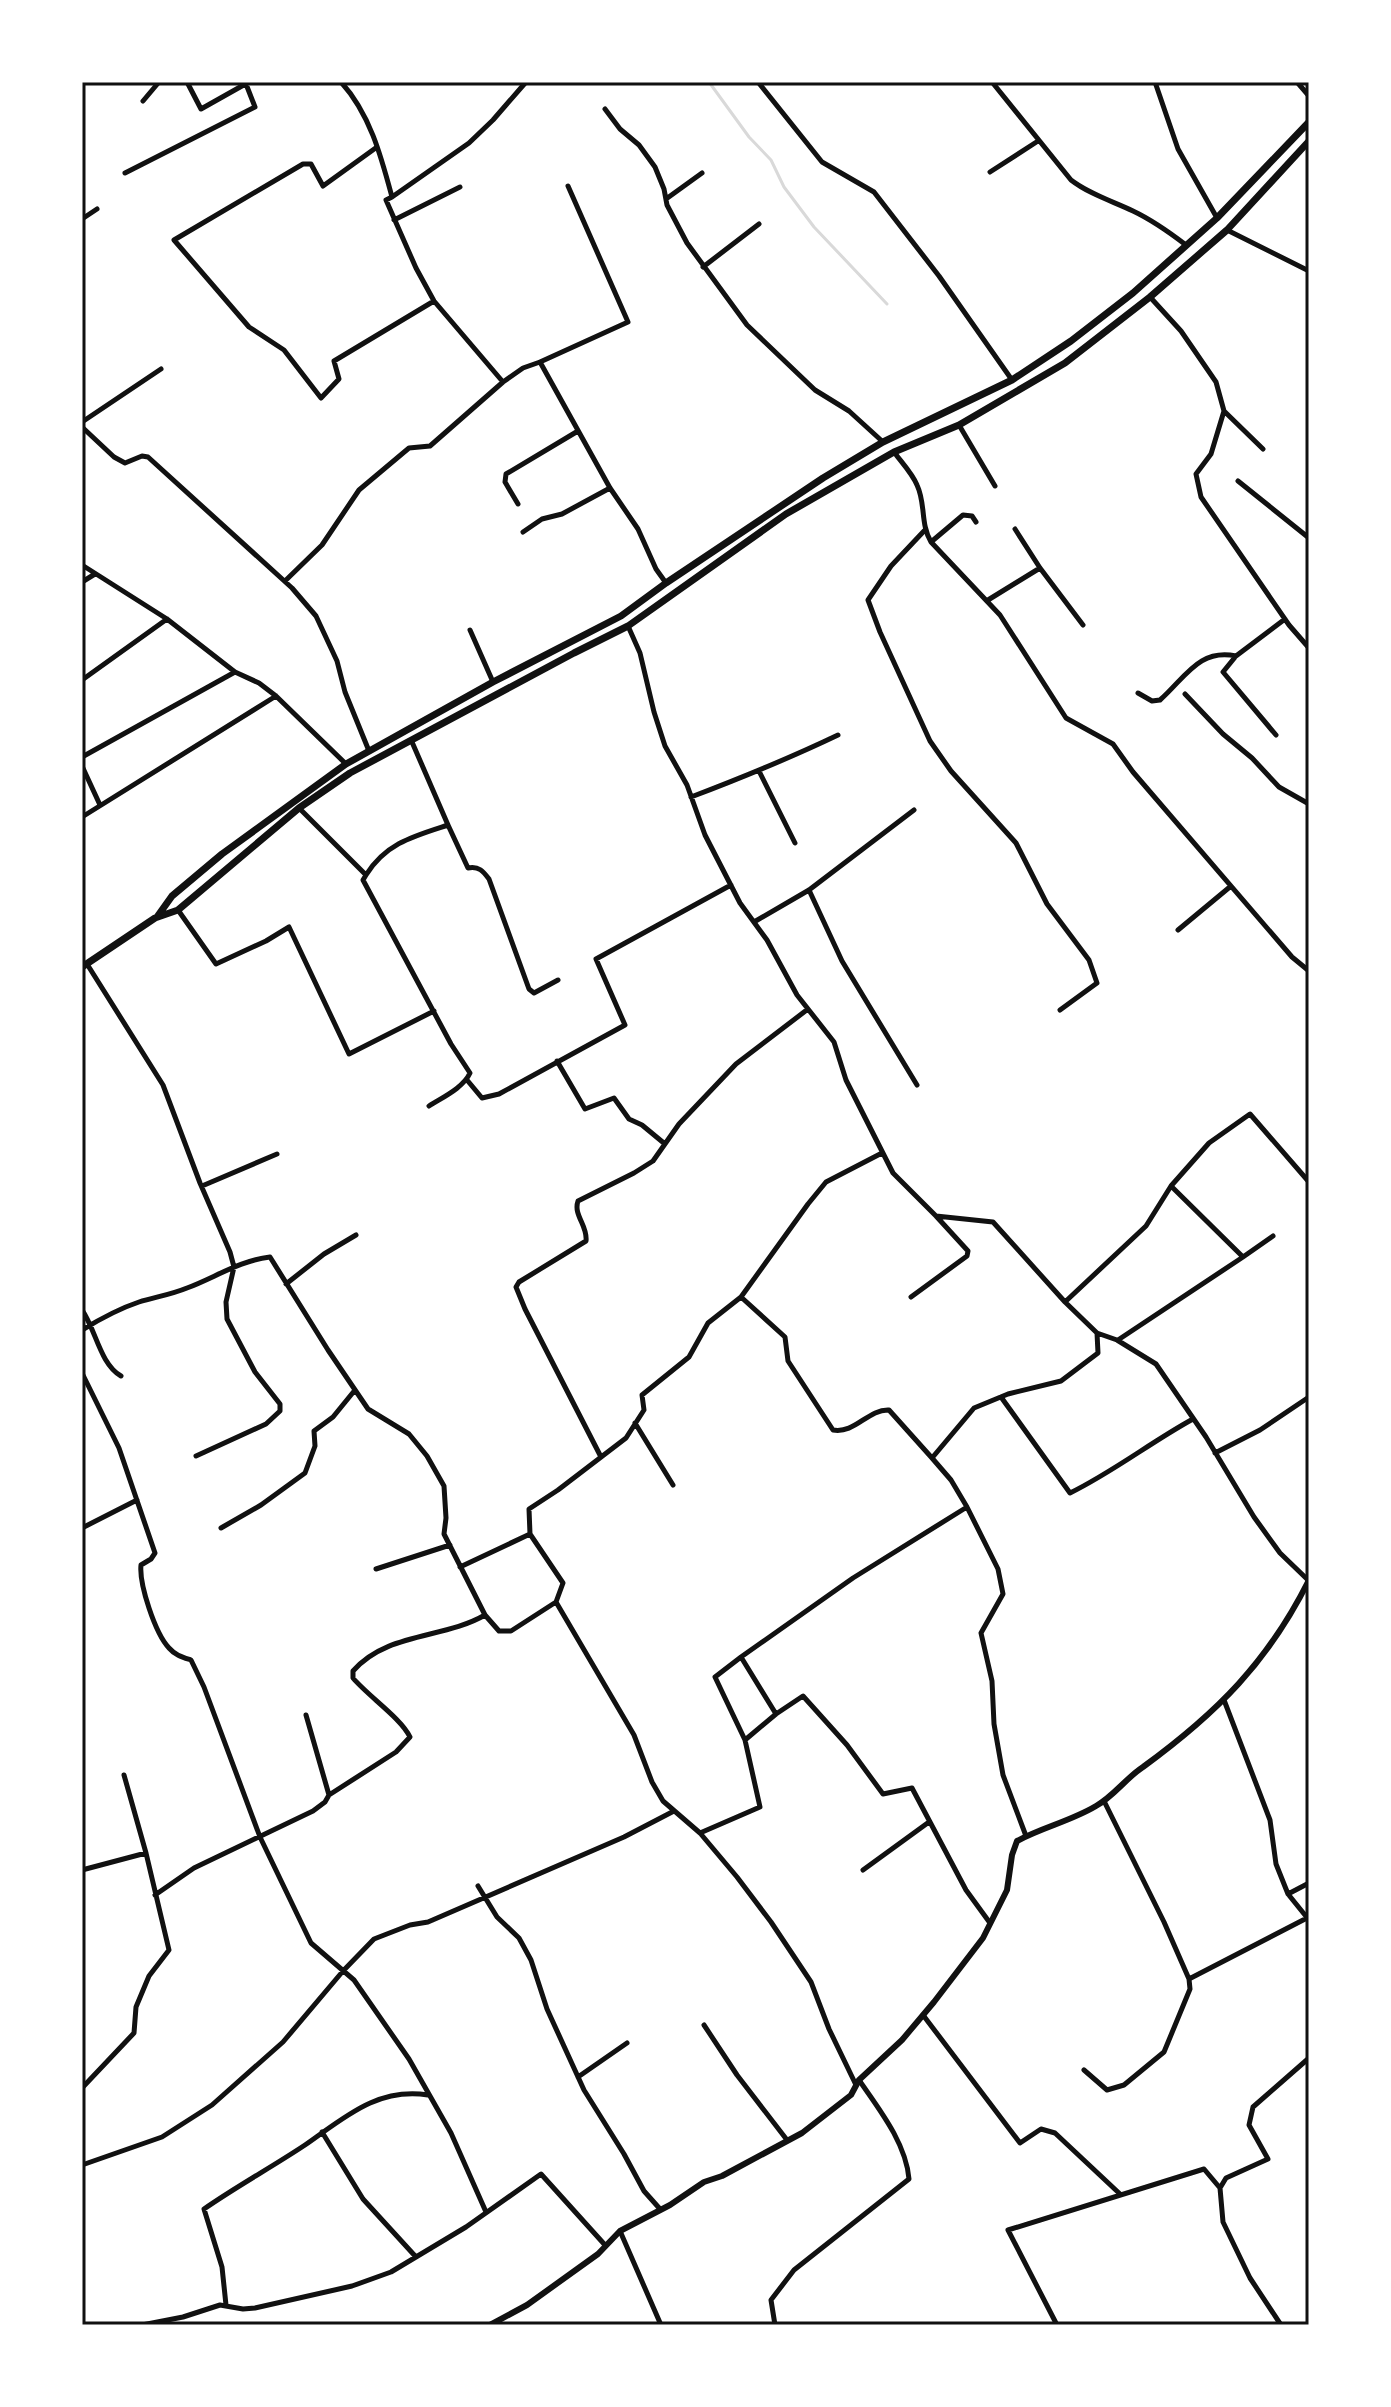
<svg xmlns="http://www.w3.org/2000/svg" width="1391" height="2407" viewBox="0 0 1391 2407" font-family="'Public Sans',sans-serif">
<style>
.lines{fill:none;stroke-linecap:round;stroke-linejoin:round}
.stream{stroke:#d9d9d9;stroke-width:3}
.minor{stroke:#111;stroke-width:5}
.tertiary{stroke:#111;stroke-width:6}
.primary{stroke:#111;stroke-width:7}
.neatline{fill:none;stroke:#111;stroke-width:3}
</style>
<rect width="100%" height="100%" fill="#fff"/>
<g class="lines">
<path class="stream" d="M709 82 749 137 771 160 784 187 814 227 887 304"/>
<path class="minor" d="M187 82 201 109 249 82
M341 82C370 114 381 156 392 197L386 200 416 268 434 301 503 382 523 368 540 362 610 488 638 529 656 569 666 583
M758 82 822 162 874 192 939 276 1012 380
M992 82 1071 180C1089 194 1112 201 1133 211 1152 220 1169 232 1186 245
M1155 82 1178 149 1217 218
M1297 82 1309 96
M143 101 159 82
M605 109 620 129 639 145 655 167 664 189 667 205 687 243 747 325 815 390 849 411 883 442
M377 147 323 186 311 164H303L174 240 249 327 284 350 321 398 339 379 334 361 434 301
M990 172 1038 141
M125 173 255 107 246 84 250 82
M392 197 469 143 493 120 526 82
M666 199 702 173
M82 219 97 209
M394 220 460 187
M1227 230 1309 271
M703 267 759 224
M1150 297 1181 331 1216 382 1224 411 1211 454 1196 474 1201 497 1289 625 1309 648
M540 362 628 322 568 186
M1224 411 1263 449
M82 422 161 369
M959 425 995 486
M82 427 114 457 125 463 142 456 148 457 292 588 316 616 337 661 345 692 369 751
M894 452C902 463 912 473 917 485 926 504 920 523 931 542L1000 615 1066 718 1113 744 1133 772 1292 957 1309 971
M1238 481 1309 538
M518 504 505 482 506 474 578 431
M1015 529 1040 568 1083 625
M924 531 891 566 868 600 880 632 930 741 951 771 1016 843 1047 904 1089 960 1097 983 1060 1010
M523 532 542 519 562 514 610 488
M931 542 963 515 972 516 976 522
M82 565 167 619 235 672 259 683 276 696 346 764
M285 581 322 545 359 490 409 448 430 446 503 382
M82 582 95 574
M988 600 1040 568
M628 626 640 653 654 712 665 746 687 785 705 835 740 903 767 940 797 995 834 1042 846 1080 893 1173 936 1216 993 1222 1065 1302 1097 1333 1117 1340 1156 1364 1206 1437 1254 1517 1280 1553 1308 1580
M470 630 493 682
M82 680 167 619
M1138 693 1152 701 1160 700C1185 678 1199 648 1236 656
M1185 694 1223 734 1252 758 1279 787 1309 804
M1276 735 1223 672 1236 656 1285 619
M412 742 448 825
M82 757 235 672
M82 766 100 805
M759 771 795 843
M691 797C741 778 790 758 838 735
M299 808 366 875 363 880 451 1044 470 1073C463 1088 443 1097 429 1106
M82 817 276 696
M366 875C386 843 414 836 448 825L468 868C479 866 483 871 489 879L529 989 534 993 558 980
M809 890 842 961 917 1085
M178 910 216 964 266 941 289 927 349 1054 434 1011
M754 922 809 890 914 810
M1178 930 1231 886
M87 964 163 1085 200 1183 230 1252 234 1267 226 1302 227 1319 255 1372 280 1404V1411L266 1424 196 1456
M557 1061 585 1109 614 1098 629 1119 642 1125 665 1144
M467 1080 482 1098 499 1094 625 1025 596 959 731 885
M202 1186 277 1154
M1243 1257 1273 1236
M286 1284 324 1254 356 1235
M741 1297 785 1337 788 1361 833 1430C855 1434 868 1409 889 1410L932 1458
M911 1297 967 1256 968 1251 936 1216
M1065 1302 1146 1226 1171 1186 1209 1143 1250 1114 1309 1182
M82 1310C96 1330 100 1364 121 1376
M82 1330C100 1319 118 1309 139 1302 155 1297 170 1295 187 1288 214 1278 241 1260 270 1257L328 1350 368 1409 409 1434 427 1456 444 1486 446 1518 444 1534 485 1615 499 1631H511L556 1602 563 1583 530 1534
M1118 1340 1243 1257 1171 1186
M82 1373 119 1448 155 1553 151 1559 141 1565C139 1584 155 1633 169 1648 175 1655 182 1657 191 1660L204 1687 260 1837 311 1943 354 1980 409 2059 451 2133 486 2212
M1001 1397 1070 1493C1113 1472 1151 1442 1193 1419
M635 1423 673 1485
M1215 1453 1260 1430 1309 1397
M601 1457 525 1309 516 1287 519 1282 586 1241C588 1226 573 1215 578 1201L634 1173 653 1161 679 1124 736 1064 808 1009
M82 1528 137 1500
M221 1528 261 1505 305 1473 315 1446 314 1431 333 1417 355 1390
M460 1567 530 1534 529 1509 558 1490 626 1438 644 1410 642 1395 689 1357 708 1323 741 1297 808 1204 826 1182 882 1153
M376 1569 450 1545
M556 1602 634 1735 652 1782 663 1801 700 1833 737 1877 771 1922 811 1982 829 2029 856 2085
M741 1657 715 1677 745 1740
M1224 1700 1270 1820 1276 1864 1288 1894 1309 1920
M776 1714 803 1696 847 1745 883 1794 912 1788 966 1890 990 1923
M124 1775 146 1853
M329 1795 396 1752 410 1737C401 1718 368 1696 353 1678V1671C387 1632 444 1639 485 1615
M700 1833 760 1807 745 1740 776 1714 741 1657 853 1578 967 1507
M1026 1836 1003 1775 994 1724 992 1681 981 1633 1003 1594 998 1569 967 1507 951 1480 932 1458 974 1408 1008 1394 1061 1381 1098 1353 1097 1333
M82 1870 146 1853 169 1950 149 1976 136 2007 134 2033 82 2088
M863 1870 929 1822
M478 1886 497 1917 519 1938 531 1960 547 2009 584 2090 624 2154 644 2191 660 2209
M1288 1894 1309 1883
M155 1895 194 1868 313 1811 325 1802 329 1795 306 1715
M1189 1979 1307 1918
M923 2015 1020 2143 1041 2129 1055 2133 1120 2194
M704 2025 737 2075 787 2140
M1084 2070 1107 2090 1124 2085 1164 2052 1190 1989 1189 1979 1164 1922 1104 1801
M578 2077 627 2043
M322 2132 363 2199 416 2257
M82 2165 162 2137 212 2105 283 2042 343 1971 374 1939 410 1925 428 1922 624 1837 674 1811
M1220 2188 1223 2222 1250 2278 1281 2325
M620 2231 661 2325
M226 2305 222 2267 204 2209C237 2186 272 2167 305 2145 344 2118 377 2087 428 2095
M142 2325 183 2317 220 2305 243 2309 255 2308 352 2286 391 2272 466 2227 541 2174 605 2245
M775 2325 771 2300 794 2270 909 2179C906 2143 879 2109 859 2080
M1057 2325 1008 2230 1204 2169 1220 2188 1226 2178 1268 2159 1249 2125 1253 2107 1309 2058"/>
<path class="tertiary" d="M490 2325 527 2305 598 2254 620 2231 670 2205 704 2182 722 2176 802 2133 851 2095 859 2080 902 2040 934 2002 983 1938 1007 1890 1012 1855 1017 1841C1043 1827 1071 1821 1096 1806 1114 1796 1126 1778 1143 1767 1217 1713 1268 1662 1309 1580"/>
<path class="primary" d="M157 917 172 896 222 854 346 764 493 682 621 616 666 583 823 478 883 442 1012 380 1071 341 1133 293 1217 218 1309 122
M82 967 155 918 178 910 299 808 350 773 574 653 628 626 786 514 894 452 959 425 1065 363 1150 297 1227 230 1309 141"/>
</g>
<rect width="1391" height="2407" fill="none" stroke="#ffffff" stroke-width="168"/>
<rect x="84" y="84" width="1223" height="2239" class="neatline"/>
</svg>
